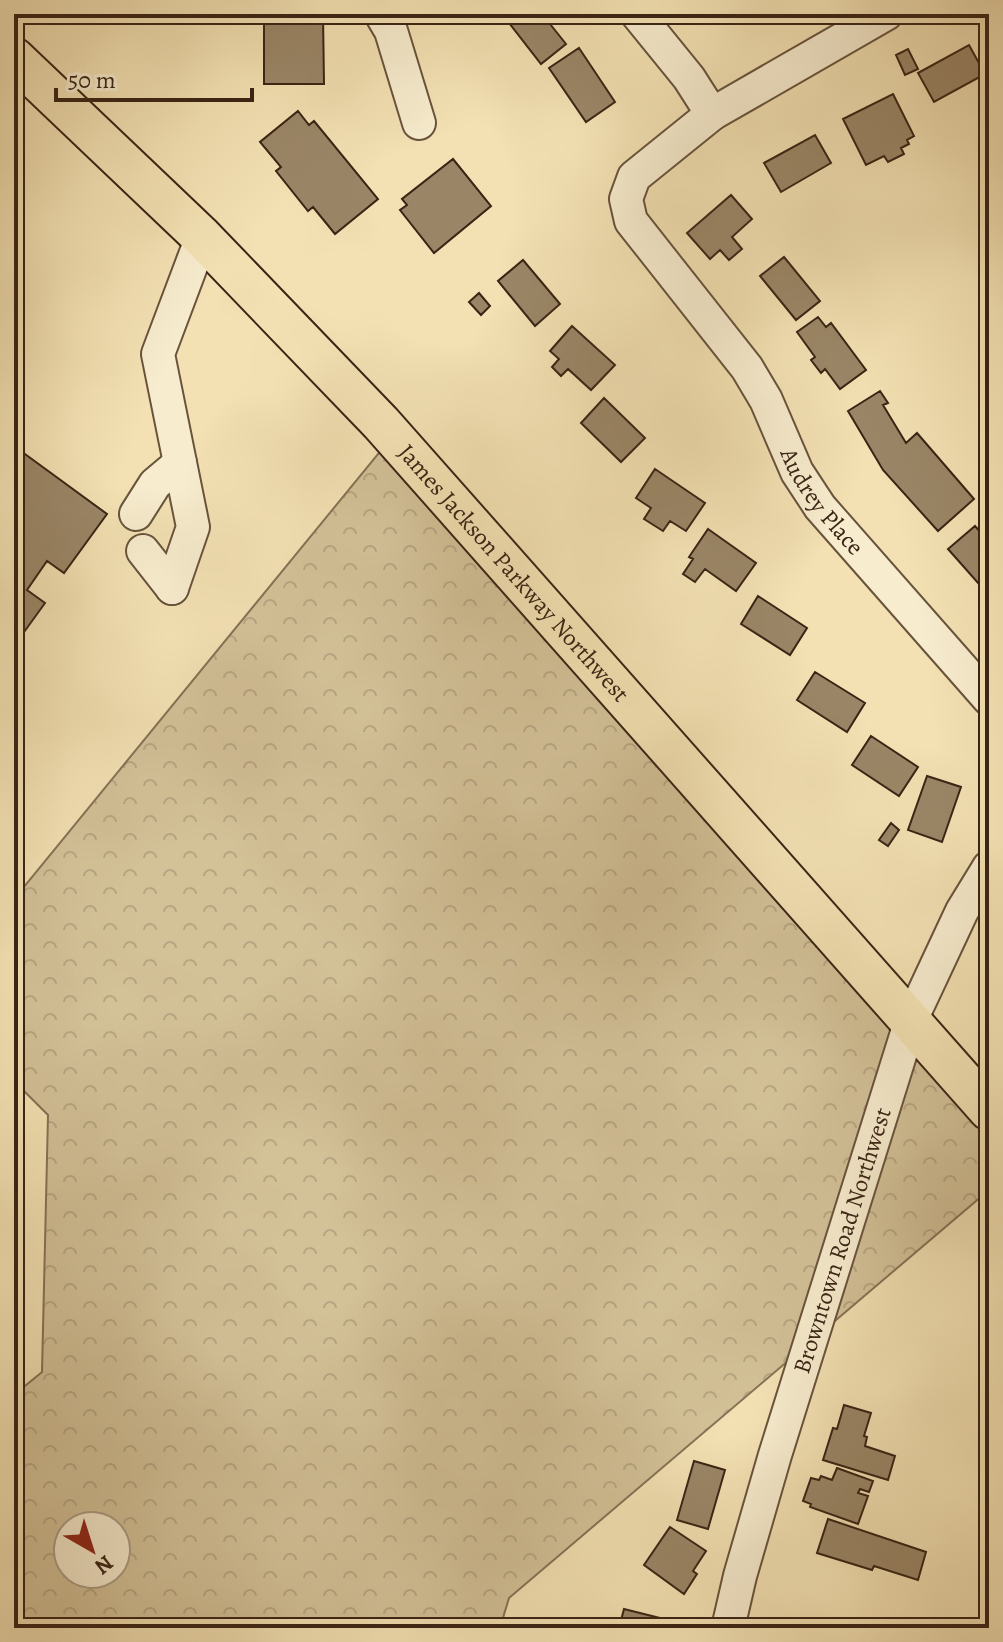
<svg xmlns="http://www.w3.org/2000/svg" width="1003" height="1642" viewBox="0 0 1003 1642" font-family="Alegreya,serif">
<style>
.forest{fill:url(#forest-crowns);stroke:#867256;stroke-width:2;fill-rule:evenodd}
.building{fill:#9a8667;stroke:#392415;stroke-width:2}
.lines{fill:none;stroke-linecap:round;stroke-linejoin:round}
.minor-casing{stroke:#68533c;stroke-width:36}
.major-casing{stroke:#392415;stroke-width:44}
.minor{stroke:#f7ecce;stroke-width:32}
.major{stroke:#f3e1b3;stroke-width:40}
.labels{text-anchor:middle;stroke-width:6;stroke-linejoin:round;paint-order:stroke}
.street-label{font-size:24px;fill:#392415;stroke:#f7ecce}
</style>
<defs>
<pattern id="forest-crowns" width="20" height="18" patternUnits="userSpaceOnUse" patternTransform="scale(2)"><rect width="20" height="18" fill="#d3c198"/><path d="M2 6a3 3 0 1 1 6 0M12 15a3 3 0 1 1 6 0" fill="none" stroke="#b6a682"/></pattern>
</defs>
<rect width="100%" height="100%" fill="#f3e1b3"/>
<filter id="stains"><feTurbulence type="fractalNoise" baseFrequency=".0025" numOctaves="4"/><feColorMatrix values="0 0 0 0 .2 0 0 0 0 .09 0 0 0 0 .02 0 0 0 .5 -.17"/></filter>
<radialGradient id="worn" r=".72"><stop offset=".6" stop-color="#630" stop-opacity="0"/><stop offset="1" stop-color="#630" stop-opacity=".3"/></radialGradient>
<path class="forest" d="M396 432 989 1098V1190L509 1598 500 1628H14V1395L42 1372 48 1115 14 1081V899ZM68 1526H116V1574H68Z"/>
<path class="building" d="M264 14H323L324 84H264Z
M502 14H542L566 44 541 64Z
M969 45 985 74 934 102 918 73Z
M579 48 615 102 586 122 549 68Z
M908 49 918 69 905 75 896 55Z
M893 94 914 136 907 140 909 144 901 148 904 154 888 162 884 156 866 165 843 119Z
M298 111 309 125 314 121 378 199 335 234 313 207 308 211 276 171 281 167 260 142Z
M815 135 831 163 781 192 764 163Z
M453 159 491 206 434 253 400 210 407 205 402 199Z
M731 195 752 219 732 237 742 249 729 260 720 250 710 259 687 233Z
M784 257 820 301 796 320 760 276Z
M523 260 560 304 535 326 498 281Z
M479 293 490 306 481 315 469 302Z
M818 317 826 327 831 323 866 370 840 389 825 369 821 373 811 360 815 357 797 332Z
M572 326 615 365 591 390 568 369 561 376 552 367 559 359 550 351Z
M880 391 888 403 883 405 906 443 917 433 974 499 938 531 883 470 848 411Z
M604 398 645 438 621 462 581 423Z
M14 446 107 514 64 573 47 561 27 590 45 603 14 646Z
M655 469 705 503 686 531 670 521 663 531 644 519 651 508 636 498Z
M975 526 989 542V590L986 592 948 549Z
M708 529 756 563 736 591 705 569 695 582 683 574 693 559 689 557Z
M758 596 807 628 790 655 741 624Z
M815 672 865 703 847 732 797 700Z
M871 736 918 767 899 796 852 765Z
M927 776 961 787 942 842 908 830Z
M891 823 899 830 888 846 879 840Z
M844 1405 871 1413 864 1436 867 1437 865 1446 895 1456 888 1480 823 1460 833 1428 837 1429Z
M694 1461 725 1470 708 1529 677 1520Z
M837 1468 873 1481 869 1492 860 1489 858 1493 868 1496 858 1524 810 1507 811 1504 803 1501 811 1478 819 1480 821 1476 832 1480Z
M828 1519 926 1552 918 1580 874 1566 872 1570 817 1553Z
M670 1527 706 1551 693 1571 697 1574 684 1594 644 1565Z
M624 1609 664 1619 662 1628H619Z"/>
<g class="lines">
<defs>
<g id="minor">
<path d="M381 14 391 31 419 123"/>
<path d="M637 14 689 78 712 114"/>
<path id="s1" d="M886 14 712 114 634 177 626 199 631 221 747 368 766 400 797 472 820 507 989 699"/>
<path d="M136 514 155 484 180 463"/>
<path d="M143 551 172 588"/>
<path d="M172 588 193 527 158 354 202 237"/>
<path id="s2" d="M728 1628 740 1576 775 1455 911 1020 962 911 989 867"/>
</g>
<g id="major">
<path id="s3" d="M14 58 202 237 381 423 989 1110"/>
</g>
</defs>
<use href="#minor" class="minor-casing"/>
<use href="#major" class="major-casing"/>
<use href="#minor" class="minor"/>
<use href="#major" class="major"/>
</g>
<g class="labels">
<g class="street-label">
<text dy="8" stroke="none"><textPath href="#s1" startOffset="688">Audrey Place</textPath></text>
<text dy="8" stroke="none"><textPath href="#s3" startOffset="718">James Jackson Parkway Northwest</textPath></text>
<text dy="8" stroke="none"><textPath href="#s2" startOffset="404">Browntown Road Northwest</textPath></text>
</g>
</g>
<rect width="1003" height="1642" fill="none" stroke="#f3e1b3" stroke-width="48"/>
<rect x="16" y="16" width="971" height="1610" fill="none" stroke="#392415" stroke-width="4"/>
<rect x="24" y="24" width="955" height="1594" fill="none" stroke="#392415" stroke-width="2"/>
<g transform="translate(92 1550) rotate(141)"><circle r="38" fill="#f7ecce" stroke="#ab9c84" stroke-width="2"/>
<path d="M0-6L14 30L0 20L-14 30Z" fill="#8f2418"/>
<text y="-12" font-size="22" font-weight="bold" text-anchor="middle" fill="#392415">N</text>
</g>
<path d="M56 88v12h196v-12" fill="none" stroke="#392415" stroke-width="4"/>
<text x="68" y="88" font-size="24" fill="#392415" stroke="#f7ecce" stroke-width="6" paint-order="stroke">50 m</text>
<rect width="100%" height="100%" filter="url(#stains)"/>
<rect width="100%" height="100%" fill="url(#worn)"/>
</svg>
